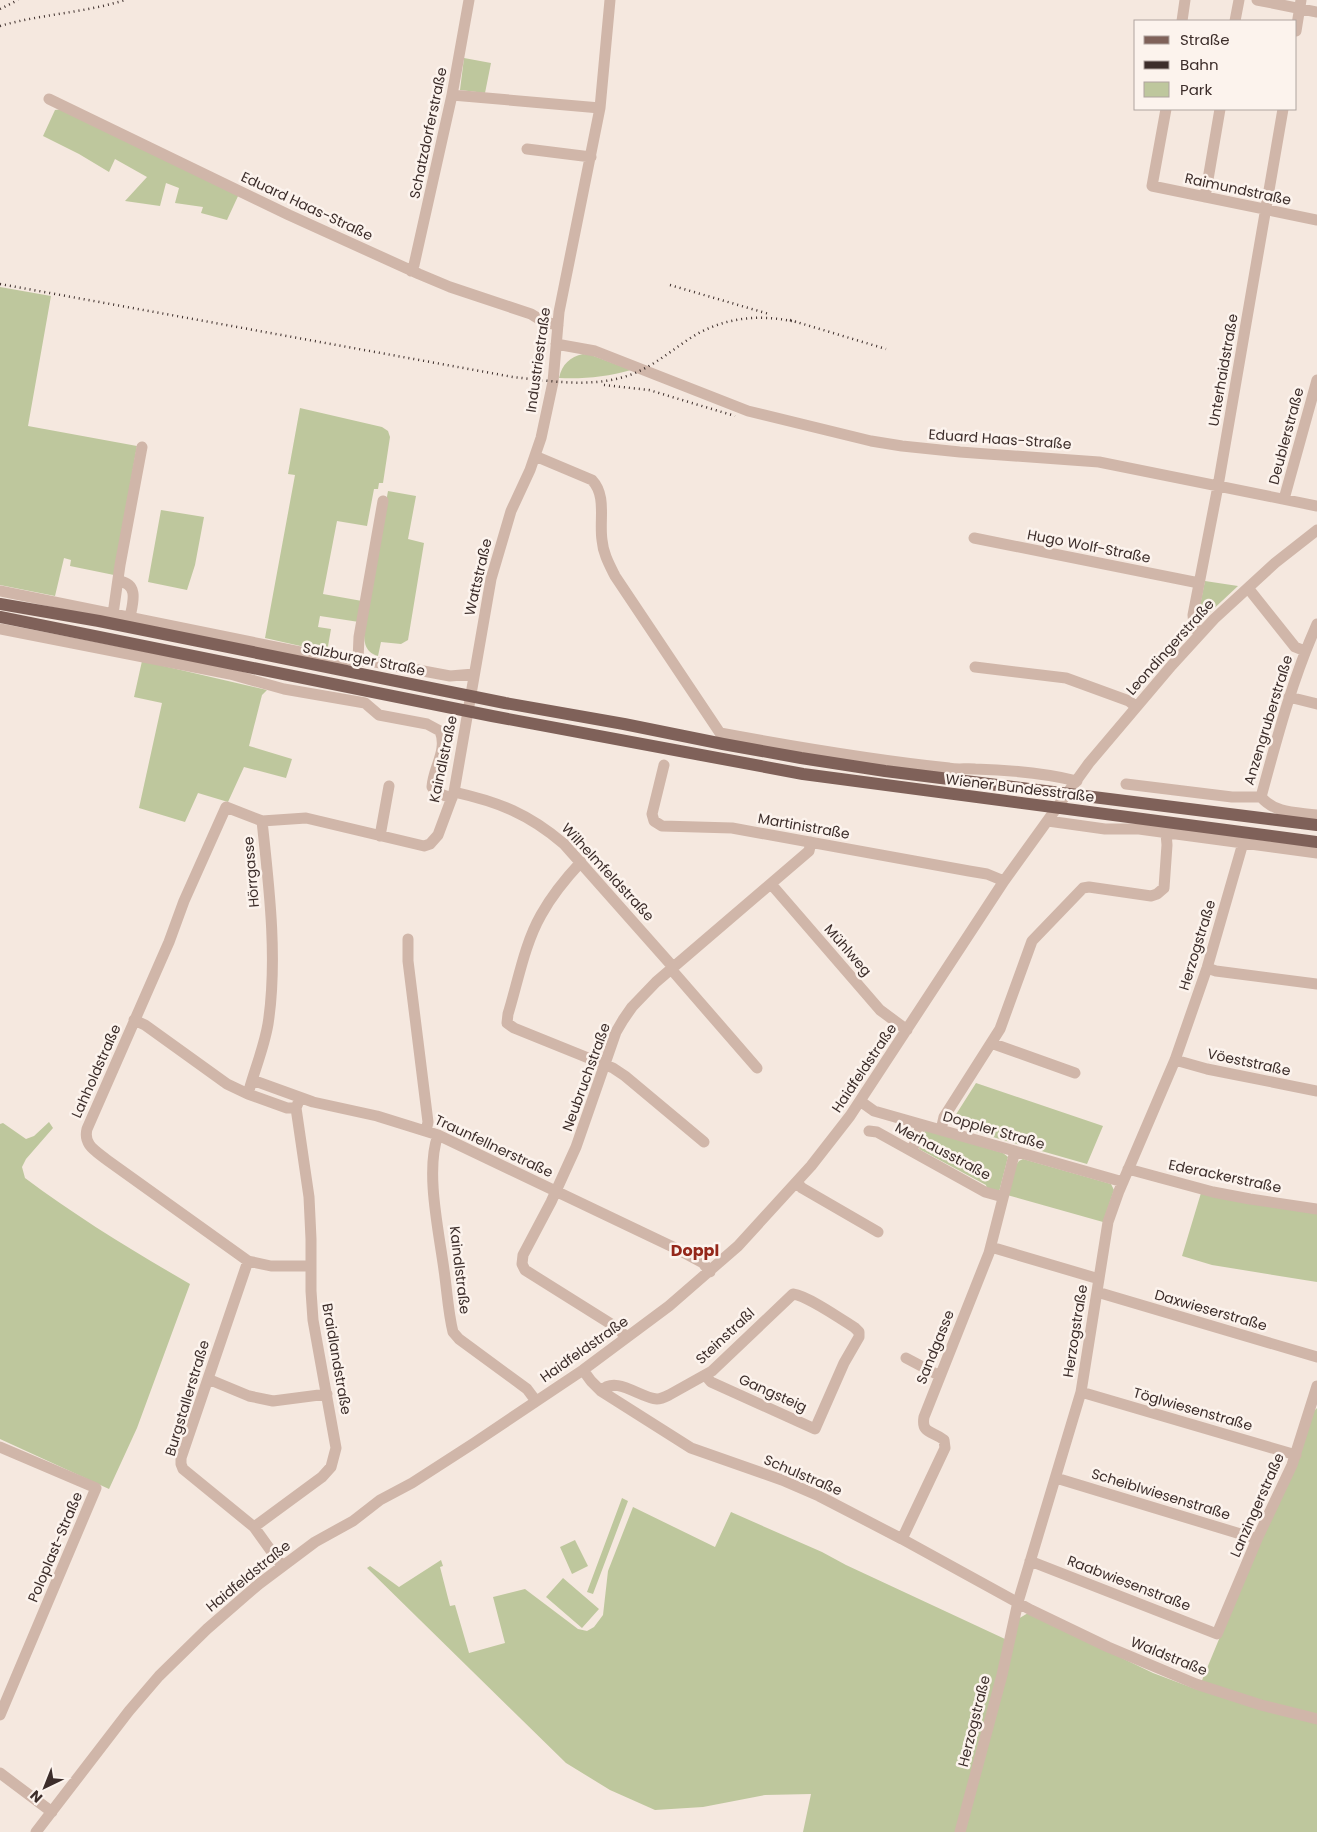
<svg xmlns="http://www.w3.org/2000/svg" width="1317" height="1832" viewBox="0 0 1317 1832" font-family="Poppins,sans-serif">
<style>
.green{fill:#bec79d}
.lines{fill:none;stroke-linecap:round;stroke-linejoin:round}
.minor{stroke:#d0b6a9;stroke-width:11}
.major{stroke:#7f6159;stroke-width:12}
.rail{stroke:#3c2d2a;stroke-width:2.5;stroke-dasharray:1 4;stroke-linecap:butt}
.labels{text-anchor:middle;stroke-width:5;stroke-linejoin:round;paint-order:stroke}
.street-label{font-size:14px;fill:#3c2d2a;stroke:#fcf3ed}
.quarter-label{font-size:16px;font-weight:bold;fill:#94271a;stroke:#fcf3ed}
</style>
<rect width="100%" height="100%" fill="#f5e8df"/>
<path class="green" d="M464 58 491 63 485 93 460 90Z
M63 109 239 194 227 220 201 213 203 207 175 203 179 188 166 183 160 206 125 201 147 177 115 159 109 172 79 154 43 136 55 110Z
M0 287 51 296 28 426 137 446 114 575 70 566 71 560 64 558 55 596 0 585Z
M583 354 591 355 631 370C607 377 584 379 559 378 562 364 570 357 583 354Z
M300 408 382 427 388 431 390 437 383 483H379L378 489H374L367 526 337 521 323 594 362 601 359 622 320 616 318 627 331 629 327 652 265 638 295 475 288 474Z
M388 491 416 496 408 539 424 543 408 640 401 644 381 642 378 656C363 652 364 639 364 626Z
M161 510 204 517 195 565 187 590 148 582Z
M1205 581 1238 586 1207 615H1204L1199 613V610Z
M142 661 267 690 262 695 249 746 292 759 286 778 244 767 228 802 198 793 185 822 139 808 162 703 134 697Z
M976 1083 1103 1126 1087 1164 958 1127 955 1121V1116Z
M49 1122 53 1128 26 1159 22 1167 25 1178C77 1217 133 1251 190 1284L137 1428 109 1489 0 1439V1124L3 1123 26 1139 34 1136Z
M925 1130 1003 1153 1008 1157 999 1192 987 1189 986 1185 919 1149Z
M1023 1159 1111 1184 1114 1190 1103 1222 1007 1195 1016 1165 1019 1161Z
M1201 1193 1317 1214V1282L1212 1265 1182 1256Z
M1317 1408V1832H803L811 1794 765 1795 703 1807 655 1810 610 1790 566 1763 367 1568 370 1566 399 1587 441 1560 443 1566 440 1567 450 1606 455 1605 469 1653 505 1643 493 1597 525 1589 578 1629 587 1631 594 1627 603 1615 608 1571 633 1507 715 1547 731 1512 822 1552 846 1565 1005 1639 1018 1619 1028 1613 1153 1673 1198 1690 1313 1412Z
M622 1498 628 1501 593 1594 587 1592Z
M575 1540 588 1566 572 1574 560 1547Z
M563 1578 599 1609 582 1628 546 1597Z"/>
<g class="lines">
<path class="minor" d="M1257 0 1317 12
M1182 21 1185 0
M1235 21 1239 0
M1296 31 1301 0
M452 95 600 108
M49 99 289 215 419 274 450 287 531 314 544 322 558 325
M1166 109 1152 186 1317 220
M527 149 591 157
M1205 197 1220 109
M411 271 414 265 452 95 469 0
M556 344 595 351 748 411 871 441 902 446 960 452 1099 462 1317 506
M535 456 592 480C607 496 599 520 602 540 603 553 609 564 615 576L720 733C796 747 872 760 949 768 958 770 966 768 975 769 1009 770 1044 773 1077 781
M1284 499 1317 380
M974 538 1199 583
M119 581C139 584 133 602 130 617
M1248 588 1295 647 1305 651
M0 591 330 658 375 662 450 676 474 674
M113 614 120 565 142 447
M0 629 230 674 284 689 365 703 379 715 427 724 440 731C448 750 433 768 432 787L437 793 452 798
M1199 634 1194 625 1193 615 1218 486 1283 109
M358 660 359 637 383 501
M975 667 1066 678 1129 701 1136 707
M1289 697 1317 704
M664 765 652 814 654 821 662 826 732 828 969 871 987 874 1004 881
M1126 784 1232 797H1261C1276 814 1296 812 1317 815
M454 792C499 802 529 814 564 844L673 967
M1261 797C1277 738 1292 680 1317 624
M262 821 226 807 184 901 169 942 87 1129C83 1145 96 1151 107 1160L248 1261 271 1266H311
M1048 821 1105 829H1139L1317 853
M380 836 389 786
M581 862C566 878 552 895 541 915 524 945 518 982 508 1014L507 1023 514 1028 613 1068 625 1076 704 1142
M771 884 880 1010 907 1030
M408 939V961L428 1122 426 1131
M1207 968 1216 971 1317 984
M671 969 757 1068
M134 1020 145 1025 227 1084 248 1094 287 1108H296
M991 1043 1075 1073
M1175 1060 1207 1069 1317 1091
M252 1080 313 1102 377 1116 438 1135 675 1248 703 1263 710 1272
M248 1094C254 1071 264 1048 268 1024 278 960 269 886 262 821L306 818 424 846 430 844 438 835 454 792 491 579 511 511 530 470 541 438 553 382 559 312 600 108 610 0
M860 1101 874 1111 1123 1182
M941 1130 944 1117 1000 1029 1032 941 1083 888 1089 887 1151 896 1157 894 1164 888 1167 845 1166 833
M869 1131 877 1132 985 1192 1003 1197
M438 1135C425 1171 439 1232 444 1270 447 1290 448 1312 453 1332L459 1339 527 1389 536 1401
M912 1151 921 1125
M1128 1169 1213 1192 1250 1199 1317 1209
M797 1183 802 1188 878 1232
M991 1247 1099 1279
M248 1261 181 1458V1464L183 1469 254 1527 282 1566
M1097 1292 1317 1357
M626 1338 619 1329 525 1270 522 1264 523 1255 551 1202 576 1147 616 1032 623 1020 632 1007 656 982 809 851 811 842
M906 1358 940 1376
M583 1370 591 1381 601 1391 691 1448 782 1480 819 1496 902 1539 1031 1610 1108 1647 1196 1684 1261 1705 1317 1719
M208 1379 249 1396 273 1401 327 1394
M601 1391C616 1375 640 1398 657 1399 661 1399 665 1397 669 1395L712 1371 793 1294C808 1296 841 1319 855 1328L859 1332V1337L844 1363 815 1429 711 1382 705 1375
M1081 1392 1296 1455
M0 1447 96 1488 0 1715
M1056 1478 1257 1539
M254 1527 322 1477 331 1467 336 1448 313 1320 311 1291V1239L309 1197 296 1108 300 1098
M902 1539 945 1448 944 1440C933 1431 921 1434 924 1417L989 1253 1015 1151
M1030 1561 1217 1634 1257 1539 1292 1465 1317 1386
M0 1773 52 1812
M36 1832 129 1711 159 1676 207 1629 259 1584 315 1542 353 1521 380 1500 412 1483 474 1443 583 1370 669 1306 738 1246 811 1166 850 1116 1004 881 1089 763 1172 665 1214 619 1275 563 1317 530
M960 1832 1002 1675 1018 1602 1081 1392 1108 1222 1119 1191 1175 1060 1207 968 1243 843"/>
<path class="major" d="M0 604 99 621 505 703 624 724 723 744 801 758 885 771 1317 825
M0 617 492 716 803 774 1317 842"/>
<path class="rail" d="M0 9 18 0
M0 26C41 14 84 13 125 0
M0 284 513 377C550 381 590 388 627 376 649 369 667 354 686 341 719 318 757 313 796 322
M670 285 769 314
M790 320 886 349
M604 385 649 390 735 416"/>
</g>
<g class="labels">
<g class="street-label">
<text transform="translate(428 133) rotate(-78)" y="5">Schatzdorferstraße</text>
<text transform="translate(1238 189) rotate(12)" y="5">Raimundstraße</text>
<text transform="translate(307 206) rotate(25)" y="5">Eduard Haas-Straße</text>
<text transform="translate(538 360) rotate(-82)" y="5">Industriestraße</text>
<text transform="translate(1223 370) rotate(-80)" y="5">Unterhaidstraße</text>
<text transform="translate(1286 436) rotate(-75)" y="5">Deublerstraße</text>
<text transform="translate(1000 439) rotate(4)" y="5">Eduard Haas-Straße</text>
<text transform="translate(1089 546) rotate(11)" y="5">Hugo Wolf-Straße</text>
<text transform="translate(478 577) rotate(-77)" y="5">Wattstraße</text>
<text transform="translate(1170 647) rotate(-48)" y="5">Leondingerstraße</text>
<text transform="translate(364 659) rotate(11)" y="5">Salzburger Straße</text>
<text transform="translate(1268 720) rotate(-73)" y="5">Anzengruberstraße</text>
<text transform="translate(443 759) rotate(-78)" y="5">Kaindlstraße</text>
<text transform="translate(1020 788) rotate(7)" y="5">Wiener Bundesstraße</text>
<text transform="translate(804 826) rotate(10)" y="5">Martinistraße</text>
<text transform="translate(251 872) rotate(-95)" y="5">Hörrgasse</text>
<text transform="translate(608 872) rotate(47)" y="5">Wilhelmfeldstraße</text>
<text transform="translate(1197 945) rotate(-73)" y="5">Herzogstraße</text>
<text transform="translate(848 950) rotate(49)" y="5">Mühlweg</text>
<text transform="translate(1249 1062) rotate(12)" y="5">Vöeststraße</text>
<text transform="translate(864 1068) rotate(-56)" y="5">Haidfeldstraße</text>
<text transform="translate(96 1071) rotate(-66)" y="5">Lahholdstraße</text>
<text transform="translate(586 1077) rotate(-70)" y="5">Neubruchstraße</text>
<text transform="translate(994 1130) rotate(16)" y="5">Doppler Straße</text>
<text transform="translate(494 1146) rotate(25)" y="5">Traunfellnerstraße</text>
<text transform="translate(943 1151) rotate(28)" y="5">Merhausstraße</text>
<text transform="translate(1225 1176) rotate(12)" y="5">Ederackerstraße</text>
<text transform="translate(460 1270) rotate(83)" y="5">Kaindlstraße</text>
<text transform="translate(1211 1310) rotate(16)" y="5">Daxwieserstraße</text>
<text transform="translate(1075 1331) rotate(-81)" y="5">Herzogstraße</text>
<text transform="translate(725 1336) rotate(-43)" y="5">Steinstraßl</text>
<text transform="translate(935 1347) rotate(-68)" y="5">Sandgasse</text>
<text transform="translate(584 1349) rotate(-35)" y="5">Haidfeldstraße</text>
<text transform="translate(337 1359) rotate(80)" y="5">Braidlandstraße</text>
<text transform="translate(773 1393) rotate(24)" y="5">Gangsteig</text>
<text transform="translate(187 1398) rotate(-73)" y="5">Burgstallerstraße</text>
<text transform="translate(1193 1409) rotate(16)" y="5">Töglwiesenstraße</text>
<text transform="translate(803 1475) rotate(23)" y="5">Schulstraße</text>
<text transform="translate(1161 1494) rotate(17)" y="5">Scheiblwiesenstraße</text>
<text transform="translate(1257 1505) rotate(-66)" y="5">Lanzingerstraße</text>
<text transform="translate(55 1547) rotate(-67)" y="5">Poloplast-Straße</text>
<text transform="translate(248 1576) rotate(-39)" y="5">Haidfeldstraße</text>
<text transform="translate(1129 1583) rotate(21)" y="5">Raabwiesenstraße</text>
<text transform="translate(1169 1656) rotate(22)" y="5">Waldstraße</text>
<text transform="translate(974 1721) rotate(-76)" y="5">Herzogstraße</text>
</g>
<g class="quarter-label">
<text x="695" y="1256">Doppl</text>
</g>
</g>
<rect x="1134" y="20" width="162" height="90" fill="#fcf3ed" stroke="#afa49f"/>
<rect x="1144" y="36" width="25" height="8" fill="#7f6159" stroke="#afa49f"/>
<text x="1180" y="45" font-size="15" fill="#3c2d2a">Straße</text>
<rect x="1144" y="61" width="25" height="8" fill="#3c2d2a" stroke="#afa49f"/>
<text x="1180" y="70" font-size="15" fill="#3c2d2a">Bahn</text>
<rect x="1144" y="82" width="25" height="15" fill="#bec79d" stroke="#afa49f"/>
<text x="1180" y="95" font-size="15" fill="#3c2d2a">Park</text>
<g transform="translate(45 1787) rotate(223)" stroke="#fcf3ed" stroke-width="4" paint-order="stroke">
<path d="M0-4L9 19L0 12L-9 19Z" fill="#3c2d2a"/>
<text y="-8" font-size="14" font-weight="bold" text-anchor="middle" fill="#3c2d2a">N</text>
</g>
</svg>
